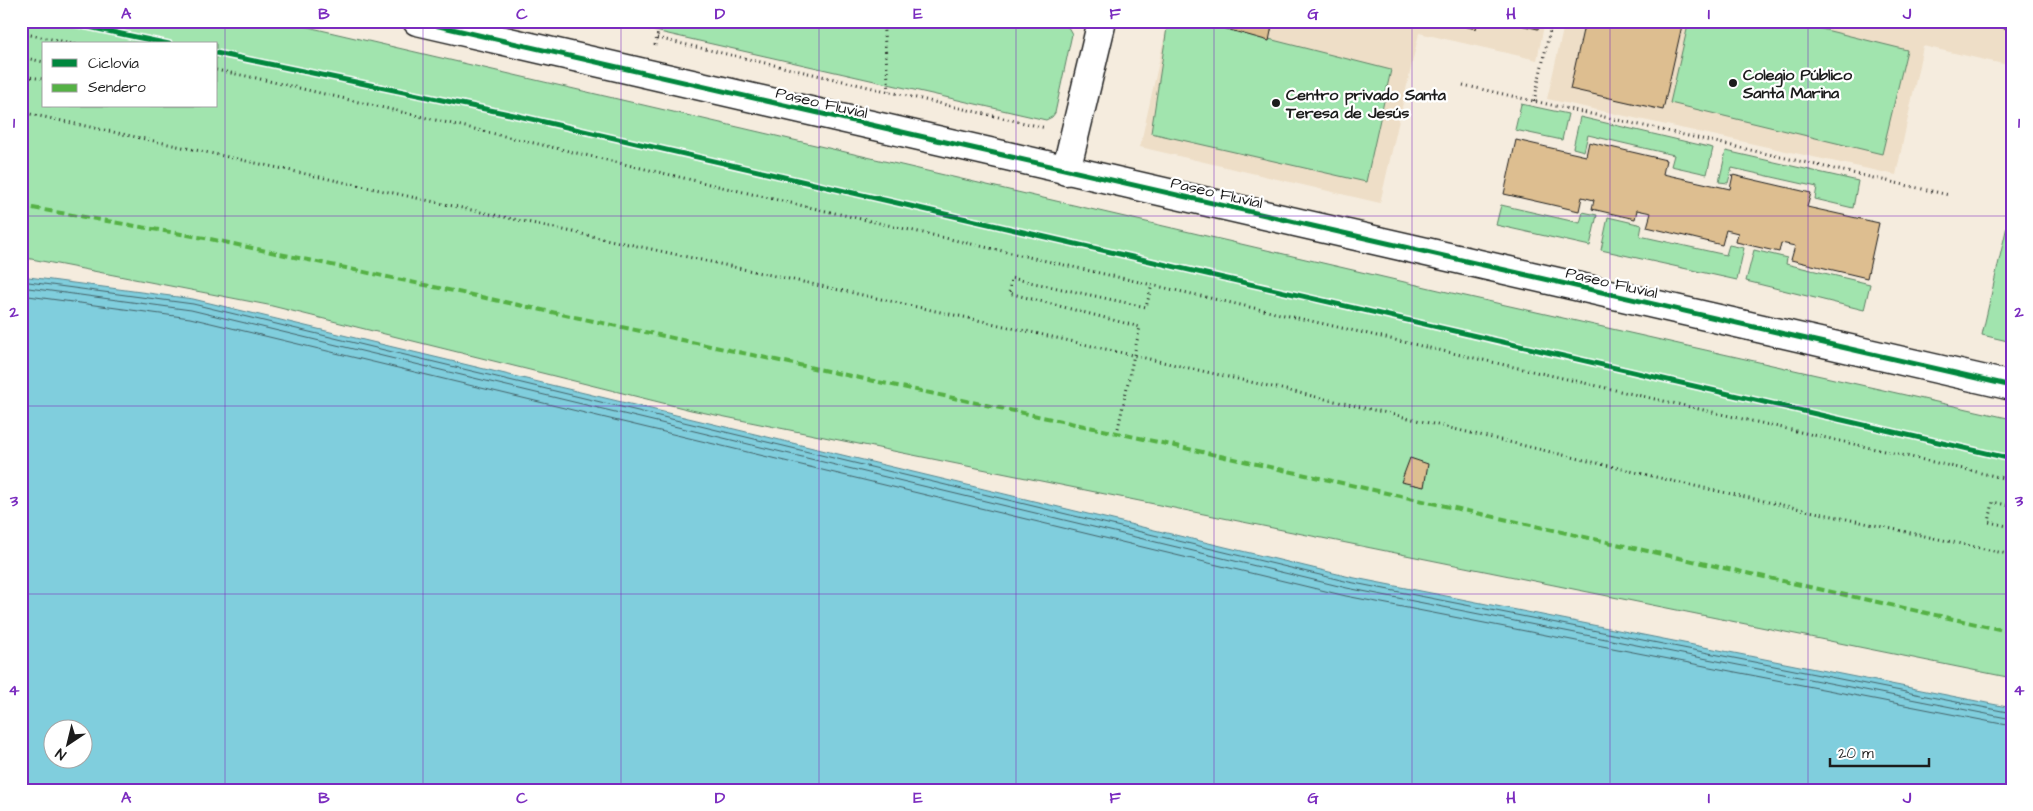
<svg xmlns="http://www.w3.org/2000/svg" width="2033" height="811" viewBox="0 0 2033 811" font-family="'Architects Daughter',sans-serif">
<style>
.built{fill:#eedec7}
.green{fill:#a1e4ae;stroke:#5e8065;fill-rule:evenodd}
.water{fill:#80cedd;stroke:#588790;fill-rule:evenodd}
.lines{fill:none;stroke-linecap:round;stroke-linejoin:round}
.shore{stroke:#446369;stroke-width:1}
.building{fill:#ddbe90;stroke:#1c1c1c}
.street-casing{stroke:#1c1c1c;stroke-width:31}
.path{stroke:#1c1c1c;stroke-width:3;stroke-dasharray:1 4;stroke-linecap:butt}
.street{stroke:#fff;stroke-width:28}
.quiet{stroke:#55b145;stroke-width:4;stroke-dasharray:8 4;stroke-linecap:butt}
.cycleway-casing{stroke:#fff;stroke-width:8}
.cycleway{stroke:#00873e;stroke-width:5}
.grid{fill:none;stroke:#7b2cbf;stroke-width:1;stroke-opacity:0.55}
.poi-dot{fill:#1c1c1c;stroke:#fff;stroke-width:2}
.labels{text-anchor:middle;stroke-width:4.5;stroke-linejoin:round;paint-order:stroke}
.poi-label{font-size:16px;font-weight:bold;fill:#1c1c1c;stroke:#fff;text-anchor:start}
.street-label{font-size:16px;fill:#1c1c1c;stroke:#fff}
.neatline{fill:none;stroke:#7b2cbf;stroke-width:2}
.grid-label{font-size:16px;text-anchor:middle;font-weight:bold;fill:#7b2cbf}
</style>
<rect width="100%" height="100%" fill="#f5ecde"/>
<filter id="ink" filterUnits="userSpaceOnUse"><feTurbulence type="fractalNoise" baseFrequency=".02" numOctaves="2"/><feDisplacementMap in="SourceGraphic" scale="10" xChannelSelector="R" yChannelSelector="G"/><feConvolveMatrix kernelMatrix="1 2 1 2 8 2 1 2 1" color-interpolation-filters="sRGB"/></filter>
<g filter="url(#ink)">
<path class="built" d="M1168 21H1545L1537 60 1419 33 1380 203 1140 147Z
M1565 21H2012V66L1923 46 1896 175 1547 99Z"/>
<path class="green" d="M21 21H282L1443 291 2012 419V678L691 410 268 305 21 257ZM44 44H216V106H44Z
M611 21H1045L1068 27 1072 34 1055 113 1052 117 1046 120Z
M1168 21H1198L1391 70 1366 182 1151 133Z
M1689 21H1789L1907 50 1882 154 1670 103Z
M1521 104 1568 114 1562 140 1515 130Z
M1580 117 1713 148 1707 174 1671 166 1674 155 1588 135 1584 151 1573 148Z
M1726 151 1858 181 1853 208 1815 199 1817 187 1732 168 1728 183 1719 182Z
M1501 205 1580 223 1583 212 1597 215 1590 246 1496 225Z
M1608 217 1642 225 1640 236 1726 255 1729 245 1744 248 1737 280 1601 250Z
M2007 226 2012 227V342L1982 335Z
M1754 250 1787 258 1786 264 1870 284 1864 310 1746 281Z"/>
<path class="water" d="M21 276 193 299 1350 577 2012 708V790H21ZM52 728H82V758H52Z"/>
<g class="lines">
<path class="shore" d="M21 281 193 304 1349 582 2012 713
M21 287 191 310 1347 588 2012 719
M21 295 190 318 1346 596 2012 726"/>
</g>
<path class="building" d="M1198 21H1273L1269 41Z
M1441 21H1478L1476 29Z
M1502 21H1540L1538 29Z
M1585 21H1683L1663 110 1570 89Z
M1975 21H2012V30Z
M1516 140 1586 156 1589 142 1666 160 1663 174 1730 189 1733 175 1811 193 1807 207 1879 223 1867 278 1791 260 1795 246 1781 243 1779 252 1736 242 1738 233 1726 230 1722 245 1647 227 1651 213 1637 210 1635 219 1592 209 1594 200 1582 197 1579 211 1504 194Z
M1410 458 1428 464 1424 487 1401 482Z"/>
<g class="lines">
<defs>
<path id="street" d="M417 21 2012 386
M1066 171 1102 21"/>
</defs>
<use href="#street" class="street-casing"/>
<path class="path" d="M883 21 889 91
M21 33 76 44
M657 38 1046 128
M655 45 661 21
M21 57 44 62
M216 70 256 78 782 201 2012 480
M21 76 44 79
M1463 85 1949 195
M1534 101 1552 21
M21 112 982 321 1387 413 1681 483 2012 555
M1117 433 1140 327 1009 293 1011 278 1146 307 1152 285
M2012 506 1993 502 1989 522 2012 527"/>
<use href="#street" class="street"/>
<path class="quiet" d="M21 206 210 239 1117 433 2012 632"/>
<defs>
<path id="cycleway" d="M60 21 169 44
M417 21 2012 386
M216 53 514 115 2012 459"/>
</defs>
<use href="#cycleway" class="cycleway-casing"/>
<use href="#cycleway" class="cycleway"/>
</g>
</g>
<path class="grid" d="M225 21V790M423 21V790M621 21V790M819 21V790M1016 21V790M1214 21V790M1412 21V790M1610 21V790M1808 21V790M21 216H2012M21 406H2012M21 594H2012"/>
<g class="poi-dot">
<circle cx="1733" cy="83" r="5"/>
<circle cx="1276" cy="103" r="5"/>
</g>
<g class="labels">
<g class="poi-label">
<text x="1743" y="80">Colegio Público<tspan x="1743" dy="18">Santa Marina</tspan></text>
<text x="1286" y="100">Centro privado Santa<tspan x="1286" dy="18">Teresa de Jesús</tspan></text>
</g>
<g class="street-label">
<text transform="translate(822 102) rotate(13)" y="6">Paseo Fluvial</text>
<text transform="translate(1217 192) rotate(13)" y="6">Paseo Fluvial</text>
<text transform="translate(1612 282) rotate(13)" y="6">Paseo Fluvial</text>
</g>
</g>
<rect width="2033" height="811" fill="none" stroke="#fff" stroke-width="55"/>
<rect x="42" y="42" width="175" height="65" fill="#ffffff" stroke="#a4a4a4"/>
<rect x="52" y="59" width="25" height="8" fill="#00873e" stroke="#a4a4a4"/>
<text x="88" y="68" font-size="15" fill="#1c1c1c">Ciclovía</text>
<rect x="52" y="84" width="25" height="8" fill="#55b145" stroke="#a4a4a4"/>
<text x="88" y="92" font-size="15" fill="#1c1c1c">Sendero</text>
<g transform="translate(68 744) rotate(215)"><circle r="24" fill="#ffffff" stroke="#a4a4a4"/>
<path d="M0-4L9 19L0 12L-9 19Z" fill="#1c1c1c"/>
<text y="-8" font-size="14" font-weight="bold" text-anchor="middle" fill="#1c1c1c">N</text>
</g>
<path d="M1830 758v8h99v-8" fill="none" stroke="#1c1c1c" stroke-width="2.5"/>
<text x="1838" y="758" font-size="15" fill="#1c1c1c" stroke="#ffffff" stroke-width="4" paint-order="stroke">20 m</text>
<rect x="28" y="28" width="1978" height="756" class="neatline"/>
<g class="grid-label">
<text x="126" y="19">A</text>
<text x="324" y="19">B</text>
<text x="522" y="19">C</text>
<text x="720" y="19">D</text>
<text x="918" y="19">E</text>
<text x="1115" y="19">F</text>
<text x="1313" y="19">G</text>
<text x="1511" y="19">H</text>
<text x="1709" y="19">I</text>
<text x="1907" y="19">J</text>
<text x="14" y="128">1</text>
<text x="2019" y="128">1</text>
<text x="14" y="317">2</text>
<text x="2019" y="317">2</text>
<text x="14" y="506">3</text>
<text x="2019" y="506">3</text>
<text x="14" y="695">4</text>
<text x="2019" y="695">4</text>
<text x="126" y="803">A</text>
<text x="324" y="803">B</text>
<text x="522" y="803">C</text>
<text x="720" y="803">D</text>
<text x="918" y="803">E</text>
<text x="1115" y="803">F</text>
<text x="1313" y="803">G</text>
<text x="1511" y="803">H</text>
<text x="1709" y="803">I</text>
<text x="1907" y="803">J</text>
</g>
</svg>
